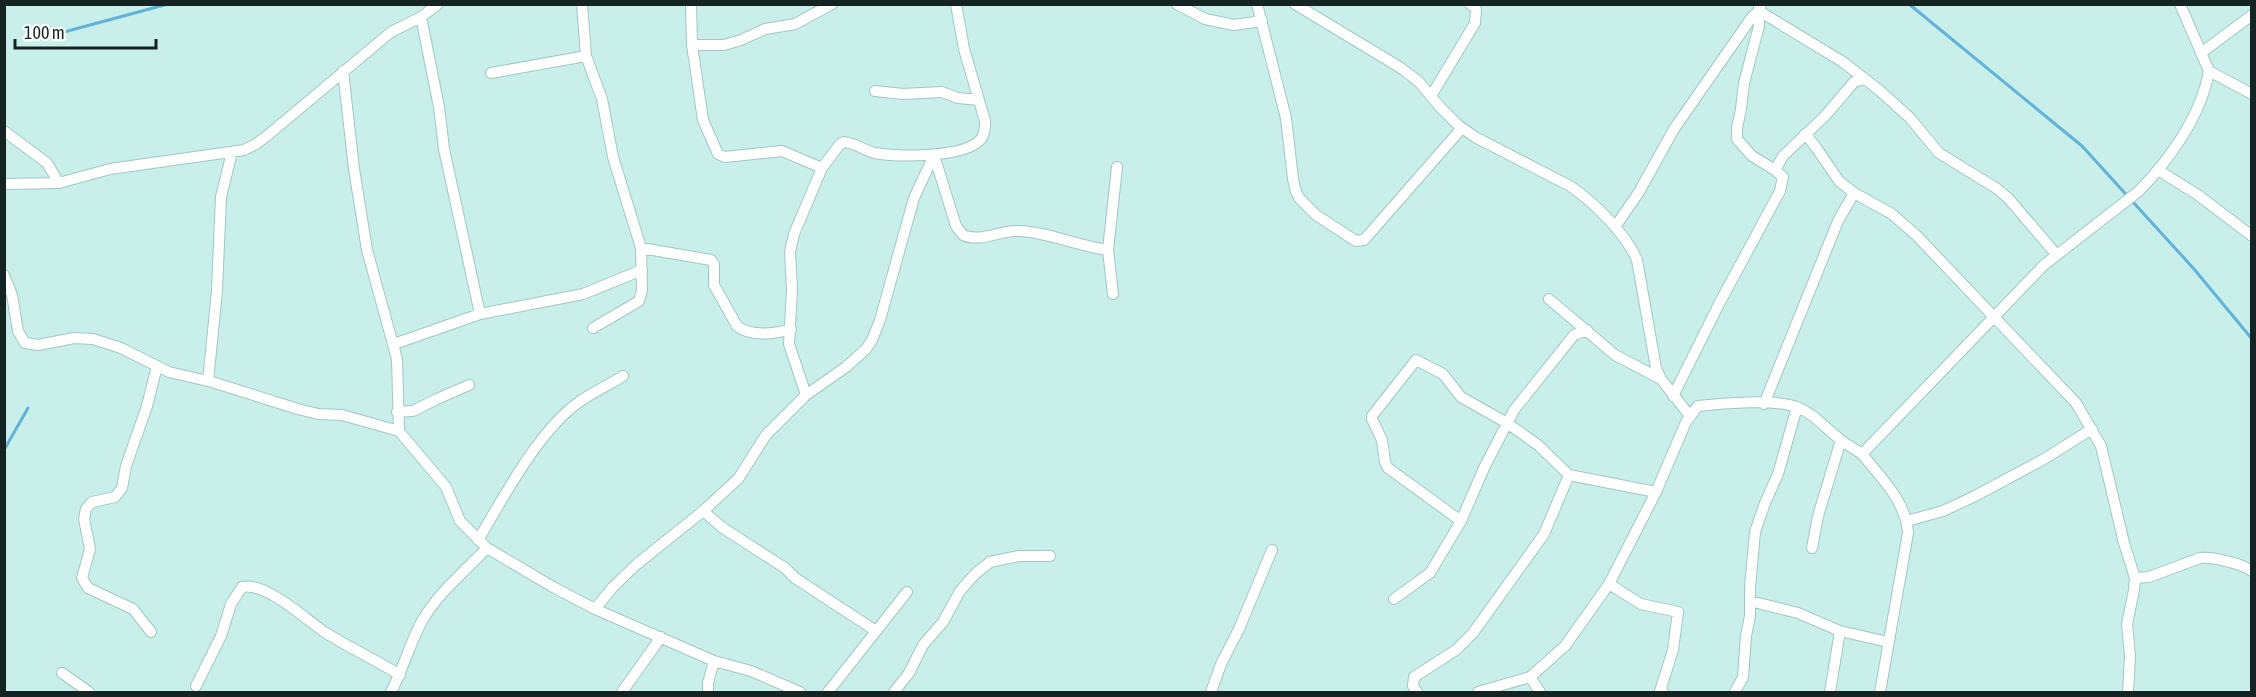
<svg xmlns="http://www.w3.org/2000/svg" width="2256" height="697" viewBox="0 0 2256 697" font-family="'Asap Condensed',sans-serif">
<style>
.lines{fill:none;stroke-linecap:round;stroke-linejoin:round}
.stream{stroke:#62b2d9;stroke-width:3}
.minor-casing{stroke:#a2c7c3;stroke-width:12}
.minor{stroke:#fff;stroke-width:10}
</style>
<rect width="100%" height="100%" fill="#c9efeb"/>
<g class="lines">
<path class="stream" d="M1909 4 2082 146 2194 269 2252 339
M64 32 168 4
M4 450 28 408"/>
<defs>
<path id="minor" d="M582 4 586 56 602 99 613 157 641 248 642 290 639 301 593 328
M691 4 692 45 703 120 718 154 725 157 782 151 822 168
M1177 4 1205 19 1234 25 1262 21
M1257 4 1286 118 1293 179 1296 192 1300 199 1316 215 1356 241 1364 240 1462 128
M1295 4 1401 68 1419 82 1440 107 1458 125 1475 137 1570 186C1594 202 1626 234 1637 260L1656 368 1661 379 1690 416
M1759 8V26L1744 83 1741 109 1737 128V139L1752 156 1775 170
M1759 11 1843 62 1879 90 1910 118 1939 153 1996 188 2008 198 2056 254
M421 17 439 107 444 149 480 314
M692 45H724L741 40 765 29 795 24 832 4
M2201 53 2252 15
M343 71 354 169 367 250 397 359 399 431
M2209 71 2252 94
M491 73 586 56
M875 91 903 94 942 92 958 98 979 100
M1431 96 1475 23 1476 9 1470 4
M4 131 47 163 59 183
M1805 134 1815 146 1839 181 1854 193 1892 214 1917 236 2076 403 2101 446 2124 543 2135 578 2134 590 2127 624 2130 656 2128 692
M934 155 956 226 963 235C980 243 1000 230 1018 231 1049 232 1077 246 1108 250
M2158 170 2198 195 2252 236
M4 184 59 183 110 169 244 150 256 144 268 135 391 32 421 17 438 4
M1615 227 1639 192 1674 129 1752 17 1759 11 1761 5
M641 248 711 260 714 264V285L737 326C751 337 775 334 791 329
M4 275 12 295 18 331 25 343 38 345 74 338 93 339 121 348 169 372 212 382 298 409 318 414 342 415 399 431 446 487 460 521 487 548 553 587 595 609 714 661 751 671 800 692
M1113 294 1108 250 1117 167
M1549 299 1615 355 1661 379
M394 344 480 314 583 294 642 270
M208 381 217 291 221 197 232 152
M806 395 789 344 792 289 790 252 794 234 822 168 840 144 844 142C856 143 865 151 875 153 897 157 966 158 981 139 985 134 985 127 985 121L964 49 956 4
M1673 396 1719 304 1780 191 1783 177 1775 170 1783 156 1825 116 1854 82 1863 79
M1764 404 1838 221 1854 193
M397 412 413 411 437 399 469 385
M1862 454C1881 478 1906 501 1908 533L1880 692
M703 511 723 528 785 568 795 578 876 631
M1461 521 1388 468 1385 462 1382 440 1372 419V416L1416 360 1443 374 1461 397 1507 423 1538 445 1569 475 1656 492
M1907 521 1943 511 1975 496 2044 459 2092 429
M478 540C504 497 538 431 579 402 593 392 609 385 623 376
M1812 548 1818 516 1841 440
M2135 578 2149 577 2200 558C2213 557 2240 563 2252 571
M1609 584 1641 604 1678 612 1673 650 1660 691 1663 692
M1394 599 1430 573 1461 521 1484 468 1514 410 1574 335 1587 330
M1750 601 1798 613 1840 631 1888 642
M595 609 613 587 637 564 703 511 738 479 766 435 806 395 846 367 866 349 872 340 880 320 914 198 934 155
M151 632 133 609 88 588 82 578 90 549 84 519 86 509 92 502 115 497 122 488 126 466 147 406 157 366
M62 673 89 692
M1530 677 1540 692
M196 686 221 636 231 604 242 587C267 582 306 620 326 633 350 648 376 660 400 675
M391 692C403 669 410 643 422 621 438 593 465 571 487 548
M622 692 661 637
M708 692V683L714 661
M828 692 907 592
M894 692 909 673 923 645 943 622 960 591 975 574 990 562 1019 556H1050
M1211 692 1221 664 1239 629 1272 550
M1417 692 1413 686 1414 677 1456 650 1473 633 1544 534 1569 475
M1478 692 1530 677 1565 646 1609 584 1656 492 1686 422 1698 406C1722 403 1776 399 1797 407 1815 414 1827 430 1842 441 1849 446 1856 450 1862 454L2044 265 2139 191C2170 159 2201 116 2209 71L2180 4
M1735 692 1743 677 1746 636 1750 616V587L1755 532 1765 503 1778 474 1797 407
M1830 692 1840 631"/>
</defs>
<use href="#minor" class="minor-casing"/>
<use href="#minor" class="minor"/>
</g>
<rect width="2256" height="697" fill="none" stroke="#152422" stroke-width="12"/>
<path d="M15 39v9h141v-9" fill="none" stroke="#152422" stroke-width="3"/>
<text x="24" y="39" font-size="18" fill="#152422" stroke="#ffffff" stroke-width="4.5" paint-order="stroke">100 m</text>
</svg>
